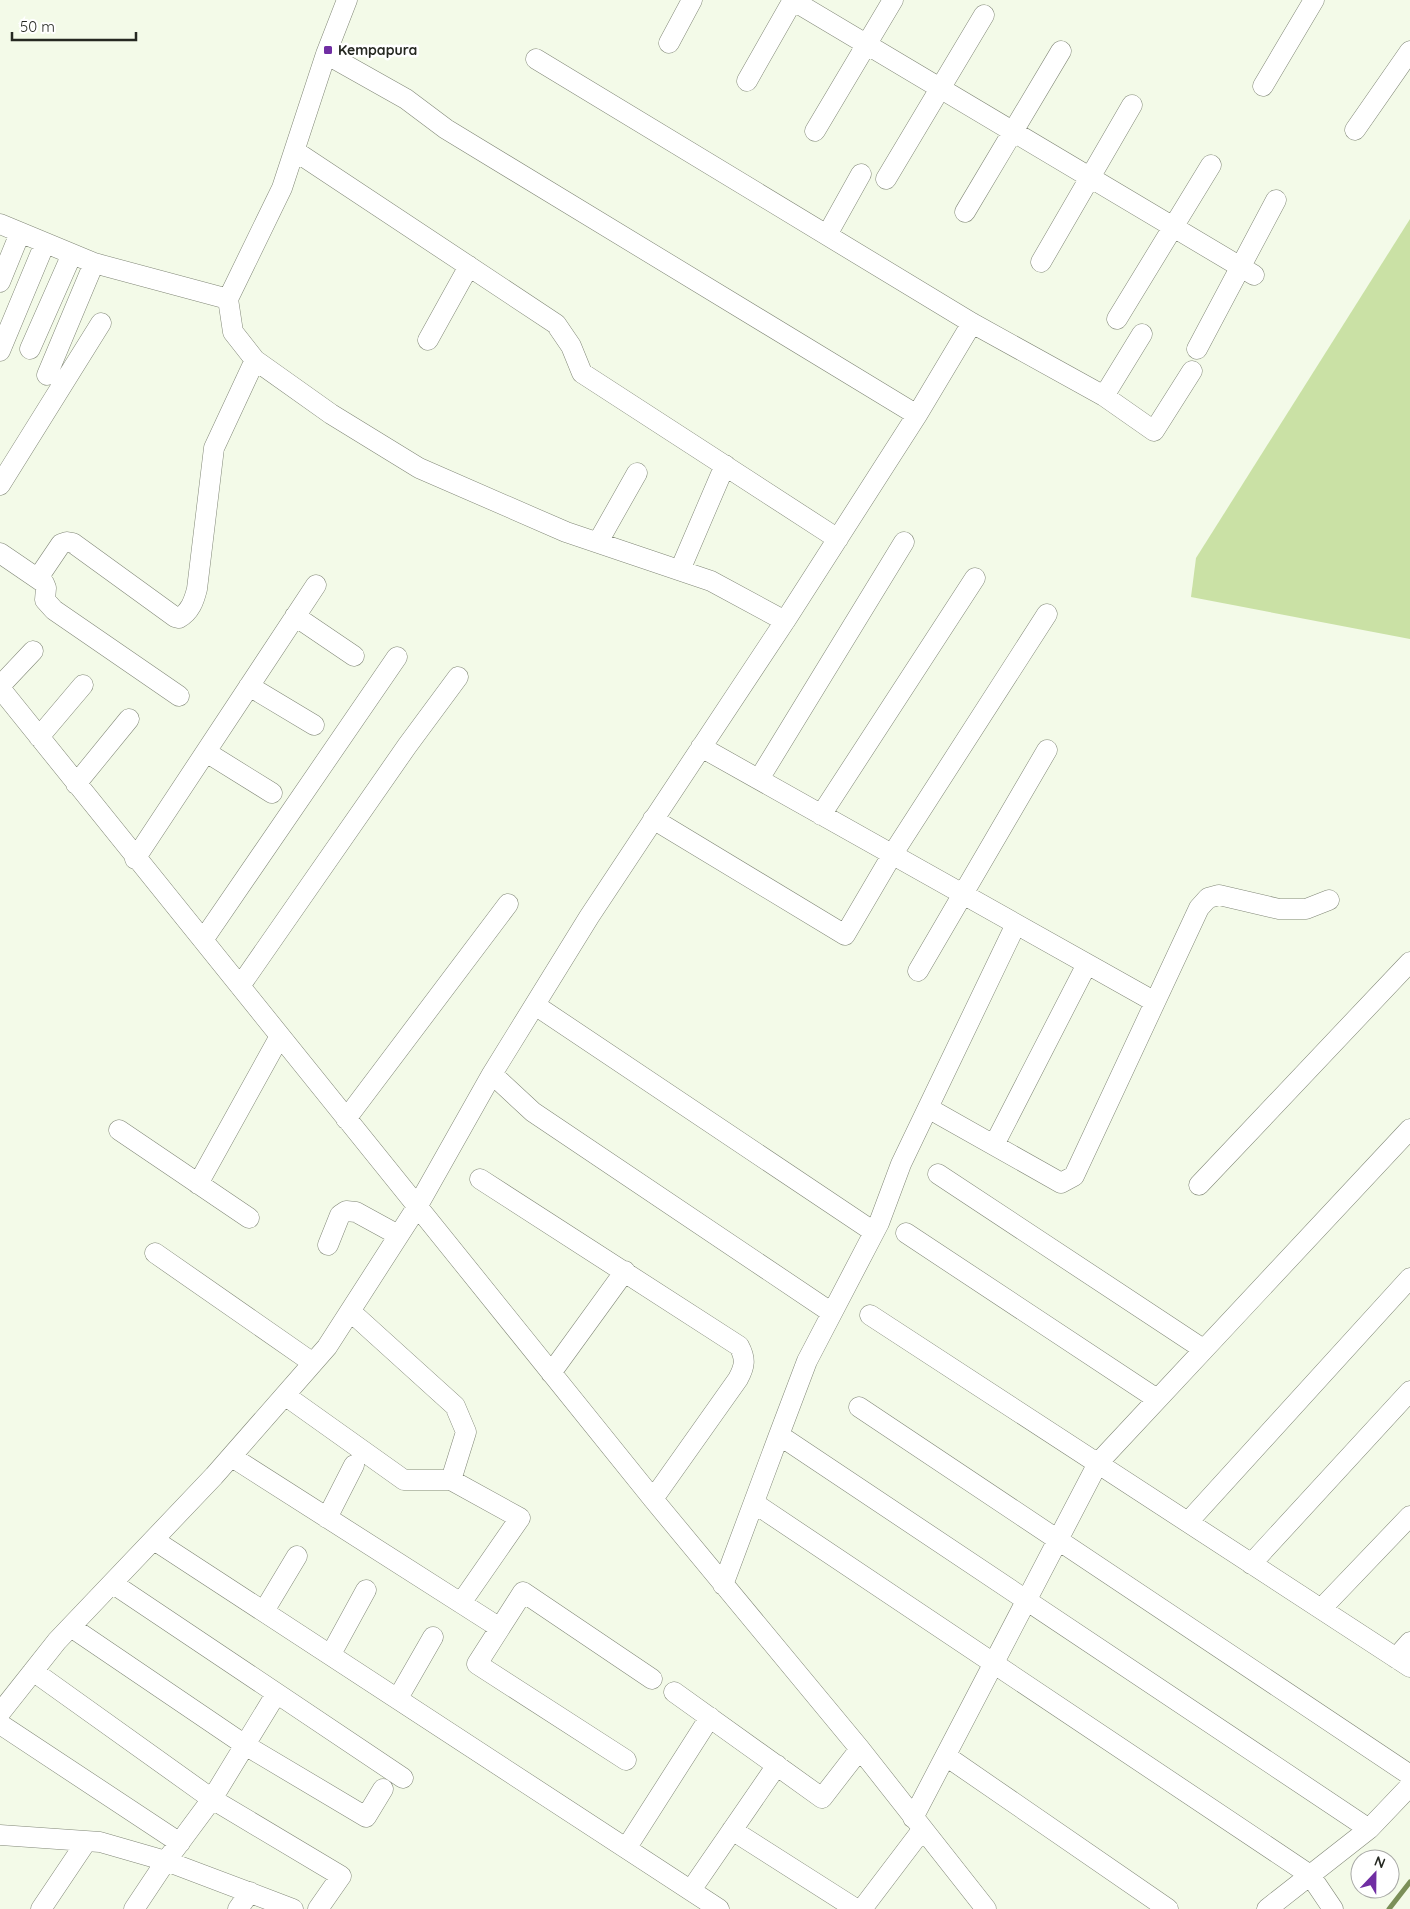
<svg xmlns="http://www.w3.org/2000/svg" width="1410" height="1909" viewBox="0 0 1410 1909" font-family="Quicksand,sans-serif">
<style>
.green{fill:#cae1a5}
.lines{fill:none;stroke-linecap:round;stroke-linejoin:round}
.stream{stroke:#7b8f58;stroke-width:5}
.minor-casing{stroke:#818777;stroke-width:21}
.minor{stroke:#fff;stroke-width:20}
.poi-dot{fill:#702ea3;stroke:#fff;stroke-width:2}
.labels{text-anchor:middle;stroke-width:5;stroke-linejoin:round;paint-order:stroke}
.poi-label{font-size:14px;font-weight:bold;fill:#252821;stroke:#fff;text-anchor:start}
</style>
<rect width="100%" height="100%" fill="#f3fae8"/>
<path class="green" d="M1410 219V639L1191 597 1196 558Z"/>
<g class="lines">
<path class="stream" d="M1389 1909 1410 1882"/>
<defs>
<path id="minor" d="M792 0 1254 275
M669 43 692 0
M326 54 406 99 446 129 917 415
M536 59 972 323 1104 396 1154 431 1192 371
M747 81 793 0
M1263 86 1314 0
M1355 130 1410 51
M815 131 893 0
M295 151 556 324 571 346 582 373 838 539
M886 179 984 15
M965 212 1061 51
M0 224 94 263 228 299
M827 235 861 174
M1041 262 1132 105
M0 282 20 233
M1117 319 1211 165
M428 340 469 266
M30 349 72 254
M1197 349 1276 200
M0 351 45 243
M47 375 94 263
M1104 396 1142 334
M0 485 101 323
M598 542 637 473
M0 553 44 583 46 588 45 600 54 610 179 696
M680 570 725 465
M38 578 61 544 67 542 73 543 175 617 179 618C190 612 194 601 197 589L214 448 255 360
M295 616 354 656
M785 621 917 415 972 323
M0 686 33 651
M249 686 314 725
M0 688 653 1499 860 1749 986 1909
M39 737 83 685
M701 747 1155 1002
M206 752 272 793
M759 779 904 542
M76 784 129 719
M821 815 975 578
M653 819 845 935 892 855 1047 614
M135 859 316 585
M203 940 397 657
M918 971 1047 750
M240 986 407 746 458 677
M535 1005 874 1232
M492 1074 533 1112 832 1313
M928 1108 1061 1183 1074 1176 1199 908 1208 898 1219 895 1279 909H1306L1329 900
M346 1119 508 904
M119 1130 249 1218
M994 1145 1087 964
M938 1174 1203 1349
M480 1179 739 1346C746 1359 745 1366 738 1379L653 1499
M198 1184 280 1036
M1199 1185 1410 962
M906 1233 1157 1399
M328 1245 340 1215 346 1211 356 1212 398 1235
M155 1253 313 1363
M350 1311 455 1406 466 1432 451 1480
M870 1315 1410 1667
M551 1373 625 1271
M286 1396 404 1480H451L520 1518 461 1603
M859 1407 1410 1775
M779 1435 807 1361 879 1223 901 1164 1016 924
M232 1457 500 1628
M754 1503 1310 1875 1333 1909
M327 1518 354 1465
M1188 1522 1410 1278
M154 1540 719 1909
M1251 1564 1410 1391
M112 1583 403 1778
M723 1585 779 1435 1369 1829 1267 1909
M1321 1609 1410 1516
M264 1611 297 1556
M71 1627 245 1745 366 1817 383 1789
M331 1654 366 1590
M1396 1658 1410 1642
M33 1671 212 1799 166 1861 134 1909
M674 1692 822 1798 860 1749
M276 1694 212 1799 341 1876 318 1909
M398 1698 433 1637
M0 1713 57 1641 214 1476 327 1347 417 1207 492 1074 589 917 785 621 711 581 566 532 419 468 331 414 255 360 233 332 228 299 282 188 326 54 347 0
M0 1724 180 1843
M946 1756 1168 1909
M626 1760 477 1664 523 1592 652 1679
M913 1818 1098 1463 1410 1129
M1369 1829 1410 1786
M732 1830 856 1909
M0 1835 100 1842 166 1861 293 1909
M627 1847 710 1717
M691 1890 777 1765
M41 1909 86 1842
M238 1909 250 1892
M862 1909 922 1830"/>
</defs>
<use href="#minor" class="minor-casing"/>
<use href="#minor" class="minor"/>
</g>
<rect class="poi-dot" x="323" y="45" width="10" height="10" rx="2.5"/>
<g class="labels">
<g class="poi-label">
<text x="338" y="55">Kempapura</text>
</g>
</g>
<g transform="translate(1375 1874) rotate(22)"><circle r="24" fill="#ffffff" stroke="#a8a9a6"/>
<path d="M0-4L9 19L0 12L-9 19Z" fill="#702ea3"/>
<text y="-8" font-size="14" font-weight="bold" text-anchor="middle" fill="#252821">N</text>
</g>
<path d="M12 32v8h124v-8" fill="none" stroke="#252821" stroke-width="2.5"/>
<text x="20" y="32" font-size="15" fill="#252821" stroke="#ffffff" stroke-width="4" paint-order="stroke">50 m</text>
</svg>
